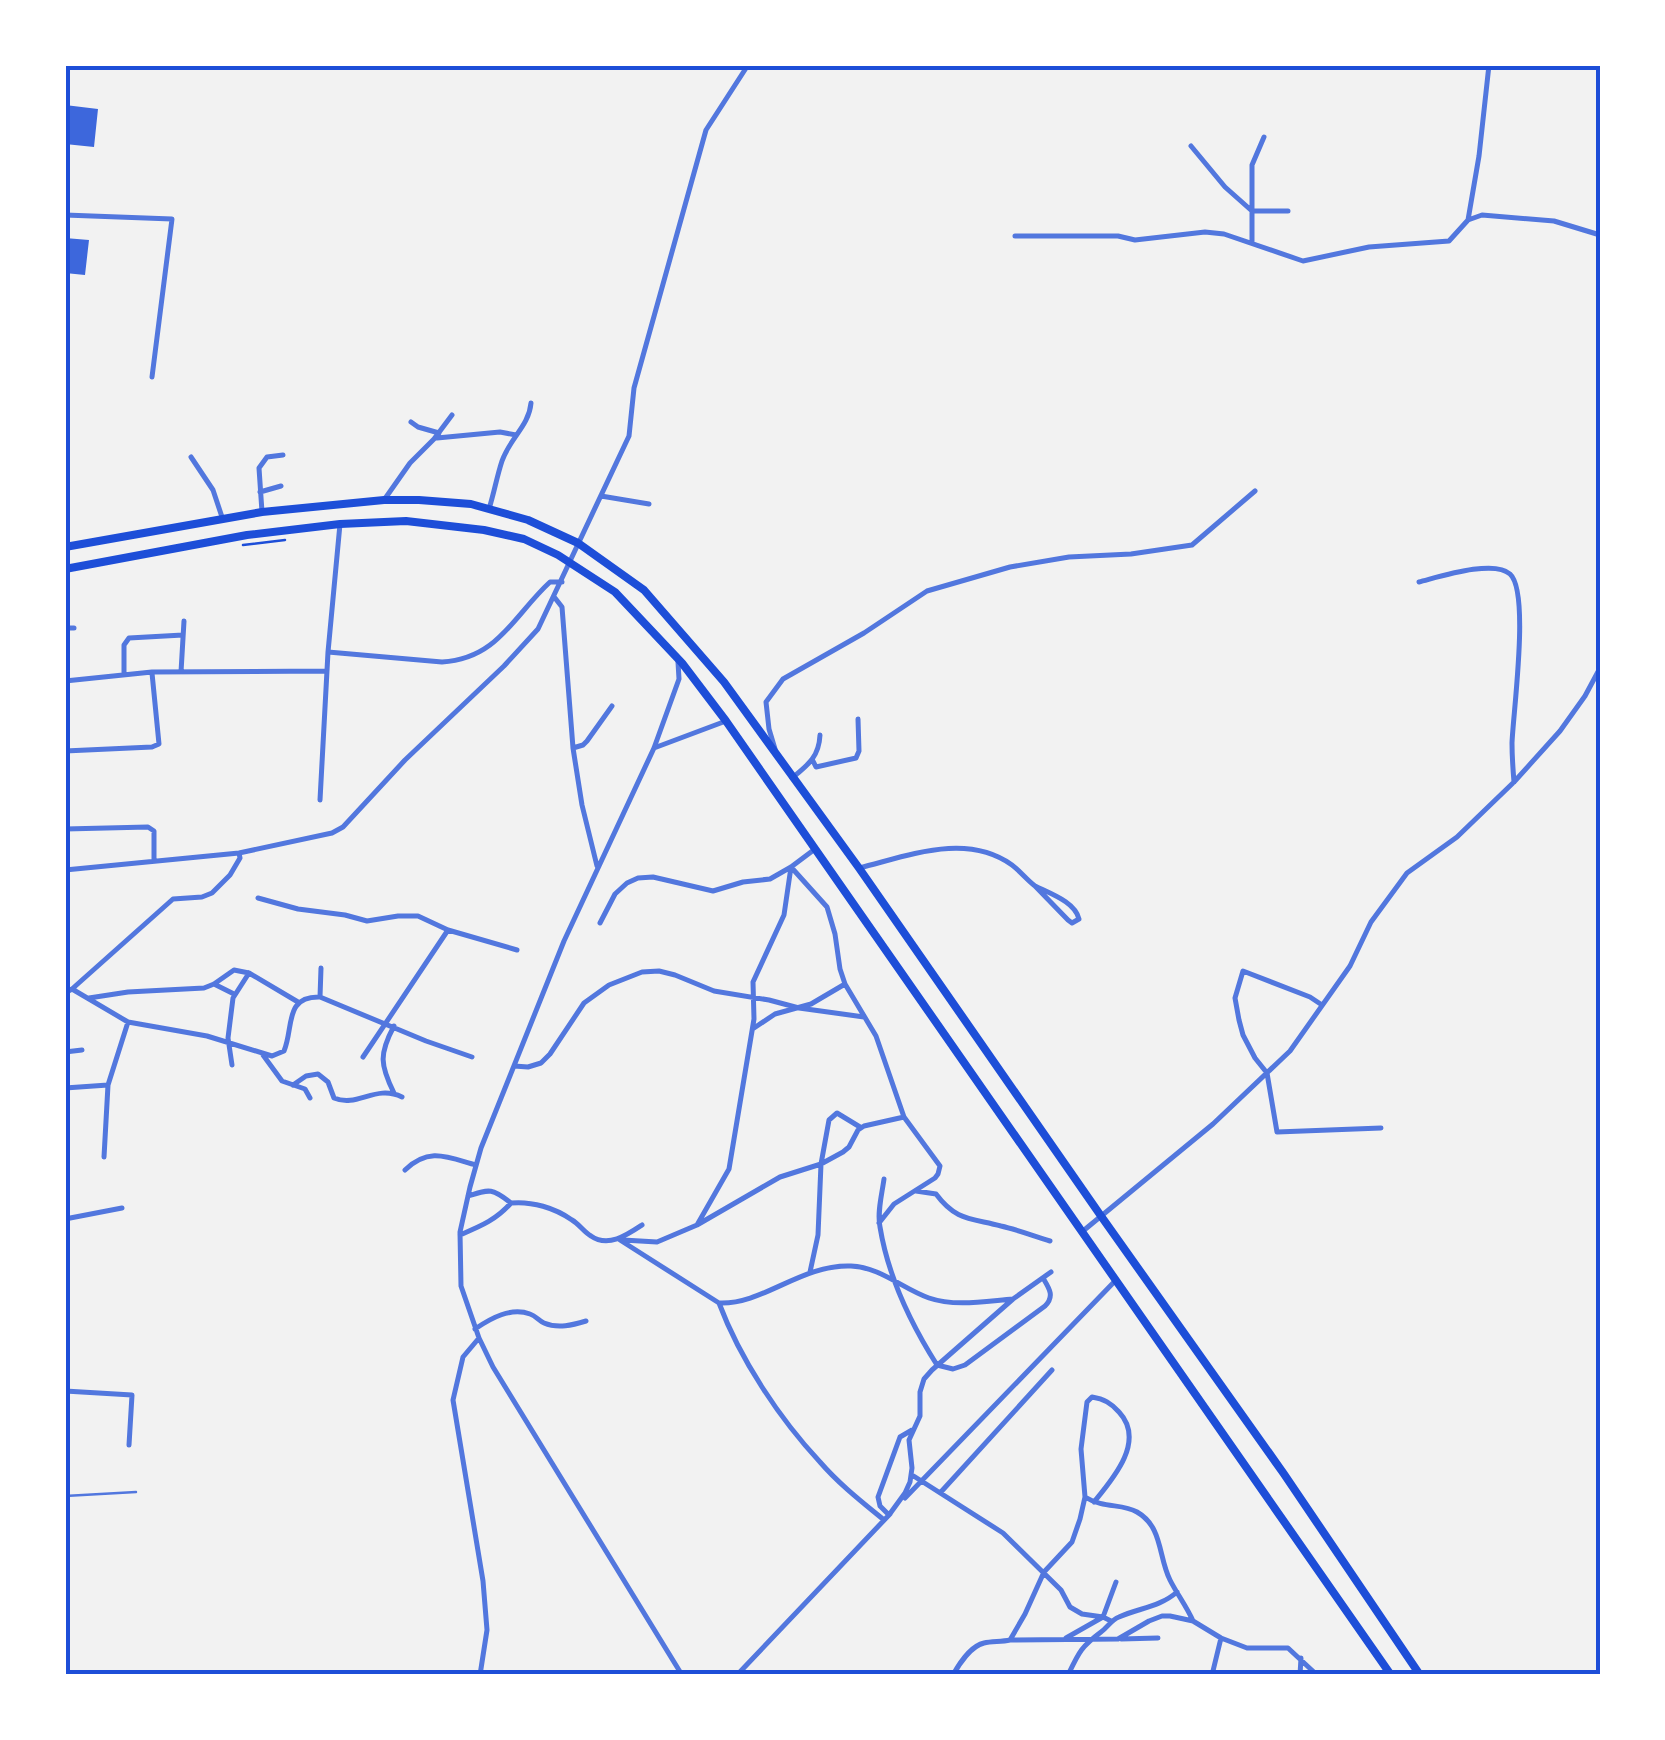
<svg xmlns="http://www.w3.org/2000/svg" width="1665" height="1740" viewBox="0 0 1665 1740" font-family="'Sofia Sans Condensed',sans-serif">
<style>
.building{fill:#3d67dc}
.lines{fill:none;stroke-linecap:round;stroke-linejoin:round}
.path{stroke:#1d4ed8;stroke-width:2.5}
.service{stroke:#5277de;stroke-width:2.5}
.minor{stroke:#5277de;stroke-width:5}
.primary{stroke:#1d4ed8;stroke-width:8}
.neatline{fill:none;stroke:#1d4ed8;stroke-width:4}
</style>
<rect width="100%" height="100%" fill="#f2f2f2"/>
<path class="building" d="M65 105 98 109 94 147 65 144Z
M65 238 89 240 85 275 65 273Z"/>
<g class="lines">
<path class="path" d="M243 545 285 540"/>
<path class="service" d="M65 1496 136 1492"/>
<path class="minor" d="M1191 146 1225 187 1252 211H1288
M65 215 172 219 152 377
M1468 220 1479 156 1489 65
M1015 236H1118L1135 240 1205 232 1224 234 1303 261 1369 247 1449 241 1468 220 1482 215 1554 221 1600 235
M1252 243V165L1264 137
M411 422 418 427 439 433
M437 438 500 432 516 435
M191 457 213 490 222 517
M260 492 281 486
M601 496 649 504
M384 500 410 463 434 439 452 415
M489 509C494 493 497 476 502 461 510 438 529 426 531 403
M262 512 259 468 267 457 283 455
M1419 582C1439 577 1494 559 1510 574 1530 592 1513 713 1512 743 1512 756 1513 770 1514 782
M555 598 562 607 573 748 582 805 597 866
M65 628H74
M328 652 442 662C498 659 514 615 550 582H562
M678 662 679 679 654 748 564 941 481 1148 470 1187 460 1232 461 1286 479 1338 493 1367 682 1675
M181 672 184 621
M124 674V645L129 638 183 635
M65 681 152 672 327 671
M573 748 583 745 587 741 612 706
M654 748 726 721
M775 749 769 729 766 702 783 679 864 633 927 591 1010 567 1069 557 1131 554 1192 545 1255 491
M65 751 152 747 159 744 152 673
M813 761 816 767 856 758 859 751 858 719
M792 778C808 765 819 757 820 735
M320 800 328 652 340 524
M65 829 148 827 154 831V861
M791 867 827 907 835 934 840 969 845 984 876 1036 904 1117 940 1166 938 1174 935 1178 894 1204 879 1223
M859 868C908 856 966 832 1012 865 1020 871 1027 880 1035 886
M65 870 239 853 332 833 343 827 405 760 504 666 538 629 629 436 634 388 706 130 748 65
M1035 886C1051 894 1075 902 1079 919L1072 923 1068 920Z
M258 898 298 909 345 915 367 921 398 916H418L448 930 517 950
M600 923 615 894 627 883 638 878 653 877 713 891 743 882 770 879 791 867 815 849
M214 984 234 994
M72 989 128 1022 207 1036 272 1056 284 1051C294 1027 284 996 320 997L426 1041 472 1057
M65 993 72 989 173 899 202 897 212 893 230 875 240 858 239 853
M320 997 321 968
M89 998 128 992 204 988 214 984 234 970 249 973 298 1002
M1322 1005 1310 997 1243 971 1235 998 1239 1020 1243 1035 1255 1058 1267 1073 1277 1132 1381 1128
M754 1028 775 1014 811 1004 845 984
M65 1052 82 1050
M263 1055 282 1081 305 1089 310 1098
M363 1057 448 930
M232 1065 228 1038 233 998 249 973
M514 1066 528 1067 541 1063 550 1054 584 1003 609 985 642 972 659 971 675 975 714 991 769 1000 799 1008 864 1017
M293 1085 306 1076 318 1074 328 1082 334 1098C358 1108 375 1084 402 1097
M65 1088 108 1085
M394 1093C380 1065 379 1054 394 1026
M104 1157 108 1085 128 1022
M405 1170C429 1147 447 1157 476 1165
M884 1179C882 1194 877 1212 880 1227 888 1276 911 1324 937 1365L953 1369 965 1365 1045 1306C1055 1296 1049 1288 1043 1278
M916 1191 936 1194C956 1221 971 1218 1001 1226 1018 1230 1034 1236 1050 1241
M468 1196C490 1189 492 1188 511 1203 532 1201 555 1208 572 1220 579 1224 584 1232 591 1236 608 1248 627 1235 642 1225
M65 1219 122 1208
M697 1225 729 1169 754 1019 753 982 784 915 791 867
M1083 1231 1213 1124 1290 1051 1350 966 1371 922 1407 873 1457 837 1514 782 1560 731 1585 696 1600 668
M460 1235C481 1226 496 1220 511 1203
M620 1240 719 1303C763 1305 801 1264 851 1266 880 1267 903 1289 929 1298 955 1307 987 1301 1013 1299
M623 1240 657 1242 697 1225 780 1177 821 1164 843 1152 849 1147 858 1130 864 1126 904 1117
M810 1272 818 1235 821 1164 829 1120 837 1113 860 1127
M719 1303C740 1359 779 1418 820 1462 839 1484 862 1502 884 1520
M475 1329C491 1318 511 1307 530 1314 536 1316 539 1321 544 1323 558 1329 573 1325 586 1321
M479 1338 463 1357 453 1400 483 1581 487 1630 480 1675
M65 1391 132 1395 129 1445
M912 1475 1003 1533 1061 1590 1070 1607 1082 1614 1103 1617 1116 1582
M940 1493 1052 1370
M1085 1497C1104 1509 1122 1503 1137 1512 1163 1527 1158 1556 1170 1580 1177 1594 1187 1607 1193 1621
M905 1498 1116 1280
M890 1514 889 1515 880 1506 878 1497 900 1437 912 1430
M1066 1638 1103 1617 1111 1621
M1121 1639 1158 1638
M1010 1640 1025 1614 1044 1572 1072 1542 1080 1519 1085 1497 1081 1449 1087 1402 1092 1397C1104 1399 1111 1403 1119 1412 1146 1441 1113 1479 1094 1502
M737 1675 889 1515 905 1493 910 1482 912 1468 909 1440 920 1416V1392L924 1379 932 1370 1013 1299 1051 1272
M953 1675C959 1664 971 1646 984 1643 992 1641 1001 1642 1010 1640L1118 1639 1149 1621 1162 1616H1170L1193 1621 1221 1638 1247 1648H1288L1317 1675
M1068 1675C1079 1652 1081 1647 1101 1632 1108 1627 1111 1620 1119 1617 1139 1608 1160 1607 1177 1592
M1212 1675 1221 1638
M1300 1675 1301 1658"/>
<path class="primary" d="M65 547 262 512 384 500H419L471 504 528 520 578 543 644 590 724 682 859 868 1101 1216 1284 1474 1420 1675
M65 569 247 535 340 524 406 521 484 530 524 539 558 555 615 592 682 663 726 721 1391 1675"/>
</g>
<rect width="1665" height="1740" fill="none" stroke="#ffffff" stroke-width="135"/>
<rect x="68" y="68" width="1530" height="1604" class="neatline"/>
</svg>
